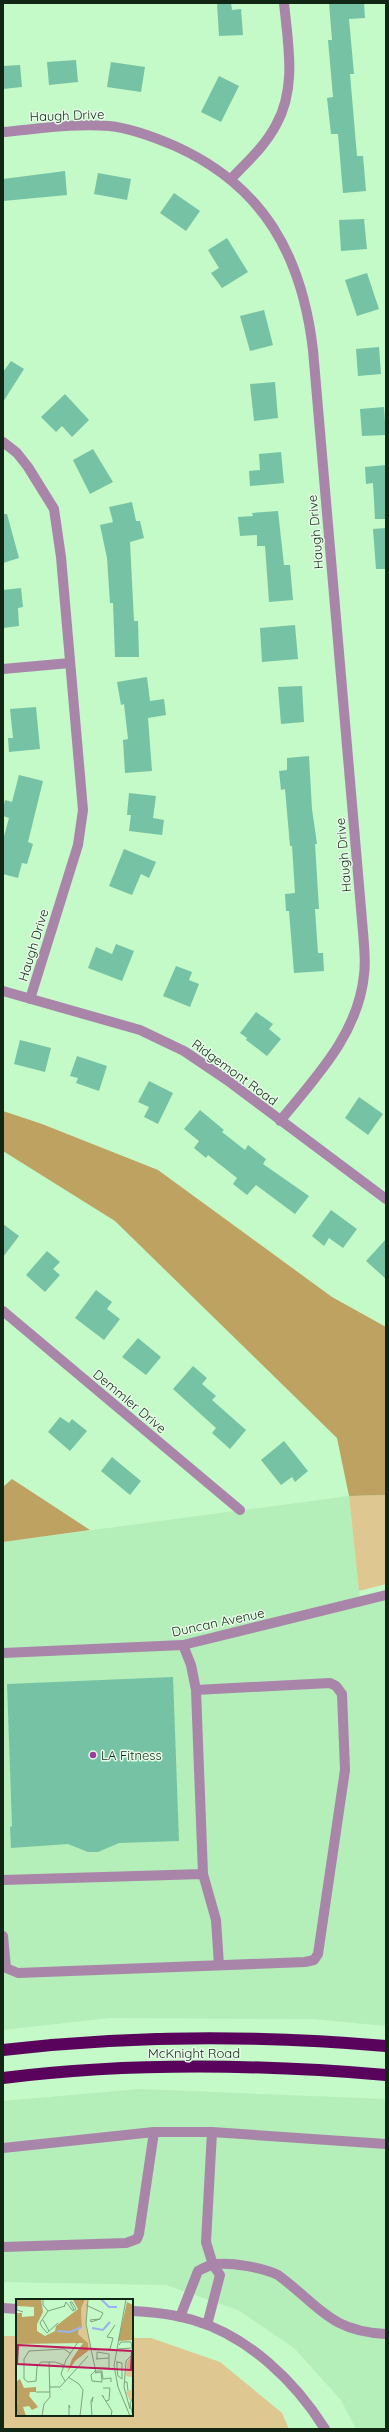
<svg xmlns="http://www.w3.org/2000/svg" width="389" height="2432" viewBox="0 0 389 2432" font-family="Quicksand,sans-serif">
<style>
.built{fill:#b4eeb8}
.green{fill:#dfc792}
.forest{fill:#bea261}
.building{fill:#75c3a4}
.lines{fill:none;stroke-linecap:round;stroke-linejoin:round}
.minor{stroke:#a985a9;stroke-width:10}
.highway{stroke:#5a035d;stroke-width:12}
.poi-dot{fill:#9e3ba1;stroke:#e8fde9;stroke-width:1.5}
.labels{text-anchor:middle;stroke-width:3;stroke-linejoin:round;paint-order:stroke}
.street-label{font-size:13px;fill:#112614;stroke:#e8fde9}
.poi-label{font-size:13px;fill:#112614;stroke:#e8fde9;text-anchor:start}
.inset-river{fill:none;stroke:#9ab3ef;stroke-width:2}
.inset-road{fill:none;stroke:#7ca580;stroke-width:1}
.view{fill:#c2185b;fill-opacity:0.15;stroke:#c2185b;stroke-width:2}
.inset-edge{fill:none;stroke:#112614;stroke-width:2}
</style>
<rect width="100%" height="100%" fill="#c4f9c8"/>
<path class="built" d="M349 1496 360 1601 386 1595V2026L313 2019 109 2018 3 2030V1542Z
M140 2089 386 2099V2429H356L341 2400 294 2348 238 2310 166 2285 3 2282V2101Z"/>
<path class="green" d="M386 1495V1584L359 1591 349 1496Z
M3 2336H17V2415H132V2338H151L220 2362 282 2413 289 2429H3Z"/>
<path class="forest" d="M3 1111 42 1124 158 1170 332 1297 386 1327V1495L349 1496 337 1438 115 1221 3 1151Z
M12 1479 90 1530 3 1542V1487Z"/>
<path class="building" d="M217 3H231L232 10 241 9 243 35 219 36Z
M329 3H364L365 18 349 19 354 74H350L357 156H363L366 191 343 193 338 134H331L327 98 333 97 328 40H332Z
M76 60 78 82 49 85 47 62Z
M111 62 145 67 141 92 107 87Z
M20 65 22 87 3 89V66Z
M219 76 239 86 221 122 201 112Z
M65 171 67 195 3 201V179Z
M98 173 131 179 127 200 94 194Z
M174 193 200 211 186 231 160 213Z
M364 219 367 249 341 251 339 220Z
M227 238 248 272 222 288 211 273 219 268 208 250Z
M367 273 379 309 357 316 345 280Z
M264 310 273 345 250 351 240 316Z
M379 347 381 374 358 376 356 349Z
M11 361 24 369 3 402V372Z
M275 382 278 418 254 421 250 384Z
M65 394 89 420 72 437 62 426 56 432 41 417Z
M384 407 386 435 362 436 360 409Z
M93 449 113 482 90 494 73 460Z
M281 452 284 483 250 486 249 471 260 470 259 454Z
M386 465V519H375L373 483 366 484 365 467Z
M132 502 136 521H140L144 538 130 542 134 621H138L139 657H115L113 603H110L107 558 100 525 113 522 109 507Z
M278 511 284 565H290L293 600 269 602 265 546H257V535L240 536 238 517 253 516 252 513Z
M3 514H7L19 558 3 563Z
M386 528V569H376L373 529Z
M21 588 23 607 18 608 19 626 3 628V590Z
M295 625 298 659 262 662 260 628Z
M147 677 150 701 164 699 166 715 148 718 152 771 125 773 123 740 128 739 124 704 121 705 117 682Z
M302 686 304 722 281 724 278 687Z
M36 707 40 749 9 752 8 738H13L10 709Z
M309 756 312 809 317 844H315L319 909H315L318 953H323L324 971 294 973 289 911H286L285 894 295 893 292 846H290L285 789 281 790 279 771 287 770V758Z
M19 775 43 781 28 842 33 844 27 864 22 863 18 878 3 874V840L9 818 3 816V809L5 800 12 802Z
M129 793 156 796 153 818 164 820 162 835 129 831 131 815H127Z
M124 849 156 862 149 878 141 874 132 895 109 886Z
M116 944 134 951 122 981 88 968 96 947 112 954Z
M176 966 192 972 189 980 199 984 190 1007 163 996Z
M256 1012 273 1024 269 1029 281 1039 267 1056 246 1040 247 1038 240 1033Z
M20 1040 51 1048 45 1072 14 1064Z
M77 1056 107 1066 99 1091 76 1083 78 1078 70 1076Z
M149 1081 173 1093 158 1124 144 1117 149 1107 138 1102Z
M359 1097 383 1114 368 1135 345 1118Z
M200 1110 224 1130 222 1132 245 1150 248 1145 266 1159 263 1164 309 1196 295 1214 256 1185 247 1195 233 1184 237 1178 208 1155 206 1158 194 1148 199 1141 184 1129Z
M331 1210 357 1229 343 1248 329 1238 324 1246 312 1236Z
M3 1224 19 1236 3 1257Z
M386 1239V1279L366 1261Z
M47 1251 60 1262 53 1269 60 1275 45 1292 26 1275Z
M96 1290 112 1302 107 1309 120 1319 104 1340 75 1318Z
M138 1338 161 1357 146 1375 122 1357Z
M193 1366 207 1378 202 1384 216 1396 212 1400 246 1430 230 1449 212 1433 216 1428 173 1389Z
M60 1417 69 1423 72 1419 87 1431 70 1451 48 1432Z
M284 1441 308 1471 295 1482 292 1477 281 1485 261 1460Z
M112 1457 141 1481 130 1495 101 1471Z
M173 1677 179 1841 119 1843 98 1852H88L68 1844 11 1848 10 1827 12 1826 7 1684Z"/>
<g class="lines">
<path class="minor" d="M3 132C38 129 74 123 109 126 131 128 154 137 175 146 264 186 302 256 313 350L363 932C364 946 366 961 364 975 358 1034 316 1077 280 1121
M231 179C247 162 265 146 276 125 297 88 288 44 284 3
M3 442 17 453 28 467 54 509 61 557 83 810 78 845 30 999
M3 669 70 663
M3 991 140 1030 184 1051 227 1080 386 1199
M3 1311 240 1510
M183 1645 191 1665 196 1690 203 1874 216 1920 219 1965
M3 1653 183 1645 386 1595
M3 1880 203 1874
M3 1936 6 1968 18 1973 305 1962 314 1960 318 1954 345 1770 342 1694 336 1686 330 1683 196 1690
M3 2148 154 2132H212L386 2144
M3 2247 126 2243 137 2239 139 2234 154 2132
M3 2308 17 2309
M132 2311C152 2312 173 2314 193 2320 248 2336 295 2381 325 2429
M180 2317 198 2271C202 2269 207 2266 212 2265 229 2261 263 2268 278 2275 320 2306 329 2331 386 2334
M207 2325 220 2275 213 2265 206 2242 212 2132"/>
<path class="highway" d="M3 2050C131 2035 258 2035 386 2046
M3 2078C130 2062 258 2064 386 2075"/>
</g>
<circle class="poi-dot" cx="93" cy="1755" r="4"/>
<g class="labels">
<g class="street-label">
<text transform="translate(67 115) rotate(-2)" y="5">Haugh Drive</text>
<text transform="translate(315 532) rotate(-95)" y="5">Haugh Drive</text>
<text transform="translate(343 855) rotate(-95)" y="5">Haugh Drive</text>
<text transform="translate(33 945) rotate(-73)" y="5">Haugh Drive</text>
<text transform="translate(235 1072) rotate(36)" y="5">Ridgemont Road</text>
<text transform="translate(130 1401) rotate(40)" y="5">Demmler Drive</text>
<text transform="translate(218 1622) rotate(-12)" y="5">Duncan Avenue</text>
<text x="194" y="2058">McKnight Road</text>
</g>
<g class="poi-label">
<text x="101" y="1760">LA Fitness</text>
</g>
</g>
<g transform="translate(16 2299)">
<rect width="117" height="117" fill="#c4f9c8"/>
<path d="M69 0H72L70 27 76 52H72V44L62 35 63 30 66 29 65 10ZM117 56V95L114 102 110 93 115 91 116 78 110 77 111 63Z" fill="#dfc792"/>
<path d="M0 0H25L27 13 21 25V32L29 37 39 32 40 27 62 10 57 1 37 0H69L65 10 66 29 63 30 62 35 72 44V52L59 62 51 74 56 60 67 44 0 45ZM1 7 18 8V17L6 18V14H1ZM111 3 117 6V41L102 42ZM4 80 8 89 20 88V93H14L13 97 22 108 16 111 13 107 7 108 10 117H2L0 83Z" fill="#bea261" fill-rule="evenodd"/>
<path class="inset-river" d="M85 0 93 8H101M76 29 87 31 94 23M41 32 54 33 66 28"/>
<path class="inset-road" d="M1 0V11L7 13M27 0V6L32 12 49 7M72 0 70 25 80 74M110 0 98 67 102 88 114 117M70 6 87 14 84 20 74 21 75 23 84 20M48 8 50 3 57 12 60 10 56 3H54L58 11M32 12 24 24 26 28 31 34 42 24M27 21 33 32M102 50 116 49 115 43H105L103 46M77 51 94 50 97 39 91 38 99 26M80 60 93 59M101 63 106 64V80L102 77 101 70V62M48 66 39 63H25L21 68 20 82 12 83 8 80V60L13 52 48 50 54 54M78 69H93V55L81 53V60M79 72H86L87 80 95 79V83M79 74 85 73 86 83 76 82 75 76 79 72M52 78 63 85 67 91 64 117M49 82 45 75 50 61 62 43M108 83H111L112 92M33 88H44L72 57M87 89H94L93 101 90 102M20 93H34M88 98 86 96 96 112 95 117M1 104 2 117M114 110 108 88 110 62 117 55M26 117 28 105 34 98 33 63M53 117V106L54 109M76 117 75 102 77 98 76 103M117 117 114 105 117 97"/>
<path class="view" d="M2 46 116 52 115 71 1 65Z"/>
<rect width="117" height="117" class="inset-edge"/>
</g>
<rect width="389" height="2432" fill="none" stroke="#112614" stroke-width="8"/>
</svg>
